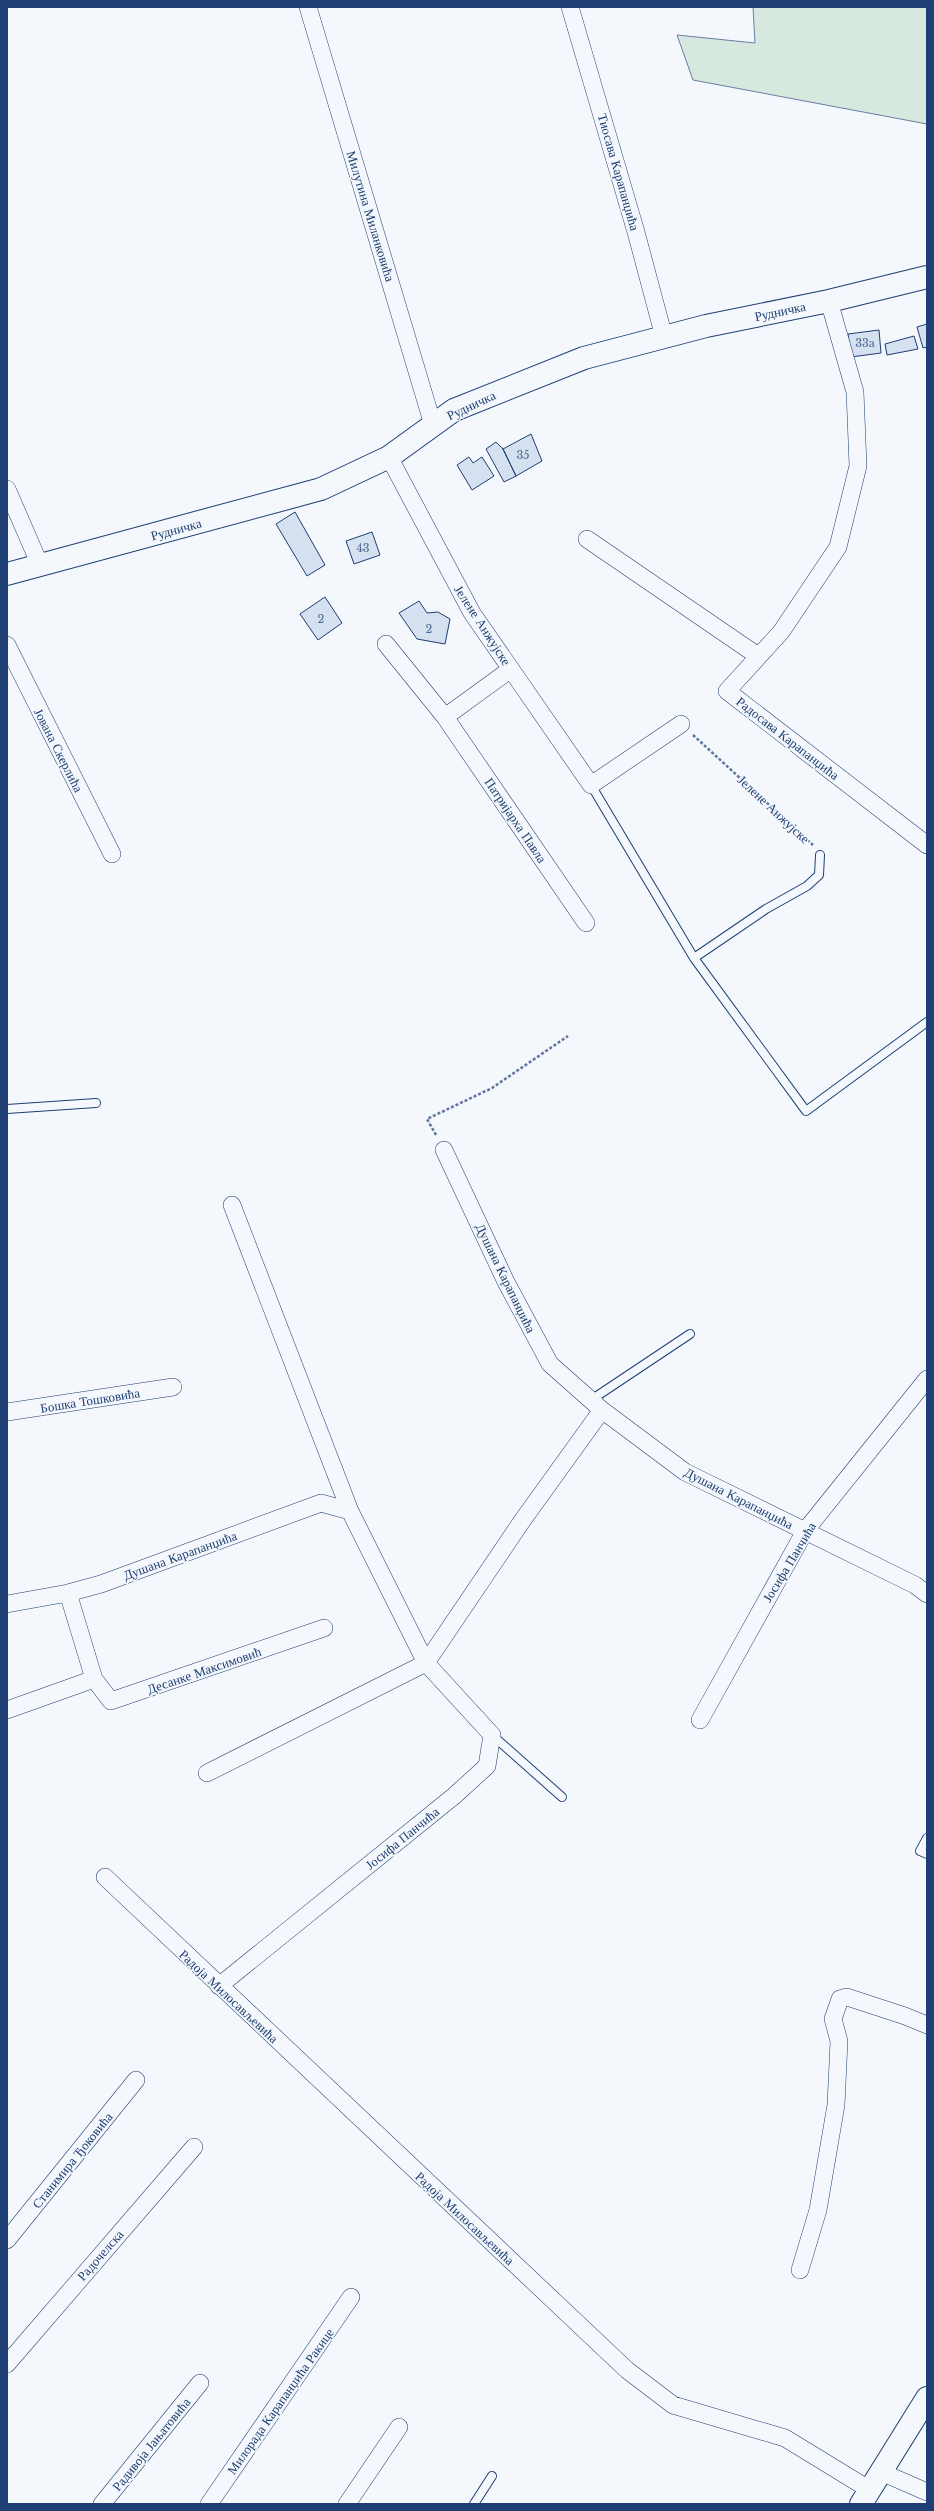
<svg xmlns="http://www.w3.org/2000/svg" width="934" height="2511" viewBox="0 0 934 2511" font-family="'Libre Baskerville',serif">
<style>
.green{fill:#d7e8df;stroke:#687fa3}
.building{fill:#d5e0f0;stroke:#1d3f73}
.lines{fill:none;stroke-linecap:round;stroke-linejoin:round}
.lane-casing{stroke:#1d3f73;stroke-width:10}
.street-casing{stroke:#1d3f73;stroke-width:18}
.secondary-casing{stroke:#1d3f73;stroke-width:24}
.path{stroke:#5e769c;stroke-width:2.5;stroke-dasharray:3 2;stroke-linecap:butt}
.lane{stroke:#f4f7fb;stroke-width:8}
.street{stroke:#f4f7fb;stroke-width:17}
.secondary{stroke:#f4f7fb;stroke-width:22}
.labels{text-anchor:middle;stroke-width:3;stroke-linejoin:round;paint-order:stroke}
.number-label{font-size:11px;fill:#4b6792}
.street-label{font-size:13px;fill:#1d3f73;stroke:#f4f7fb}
</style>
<rect width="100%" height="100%" fill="#f4f7fb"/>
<path class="green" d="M753 7H927V124L693 80 677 35 755 43Z"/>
<path class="building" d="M927 324V347L923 348 917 327Z
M879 330 881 353 851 357 848 334Z
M914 336 918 349 887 355 885 344Z
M531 434 542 461 516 476 503 449Z
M496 442 503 449 516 476 504 482 486 449Z
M469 457 473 463 482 457 494 476 472 490 457 465Z
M295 512 325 565 307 576 276 524Z
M372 532 380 555 354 564 346 541Z
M325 597 342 623 318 640 300 614Z
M419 601 427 613 438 612 450 619 445 644 417 639 399 613Z"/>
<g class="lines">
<defs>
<path id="lane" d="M591 785 694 958 766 909 807 886 819 875 820 855
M694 958 806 1111 927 1022
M7 1109 96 1103
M591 1400 690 1334
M492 1735 562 1797
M927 1838 920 1851 927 1854
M474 2504 492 2476"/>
<path id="street" d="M308 7 433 425
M570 7 636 232 664 337
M829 301 855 392 858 466 838 547 781 632 727 691 927 845
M389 457 472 613 591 785 681 724
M7 489 40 565
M587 539 758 656
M386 644 445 717 586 923
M7 645 112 854
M445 717 511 669
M444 1150 506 1282 550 1364 602 1410
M232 1205 350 1511
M7 1412 173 1387
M7 1604 68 1593 101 1584 321 1503 350 1511 426 1663 522 1521 602 1410 685 1472 915 1585 927 1594
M94 1679 111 1701 324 1628
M7 1710 94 1679 68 1593
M700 1720 805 1531 927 1379
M207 1773 426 1663 492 1735 487 1766 454 1796 219 1986
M105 1877 627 2370 673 2405 785 2438 870 2490
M7 2240 136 2080
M800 2270 818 2210 836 2105 839 2041 833 2019 840 1999 847 1997 905 2016 927 2025
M7 2364 194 2147
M881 2472 927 2492
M102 2504 200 2383
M209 2504 351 2297
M347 2504 399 2427"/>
<path id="secondary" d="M7 574 321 489 389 457 454 410 584 358 706 326 829 301 927 277
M861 2504 927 2398"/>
</defs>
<use href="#lane" class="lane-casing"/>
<use href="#street" class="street-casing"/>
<use href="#secondary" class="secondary-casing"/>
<path class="path" d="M693 735 813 845
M436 1135 427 1119 492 1088 568 1036"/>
<use href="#lane" class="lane"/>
<use href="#street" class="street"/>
<use href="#secondary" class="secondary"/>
</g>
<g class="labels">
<g class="number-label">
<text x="865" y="347">33a</text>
<text x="523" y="459">35</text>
<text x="363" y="552">43</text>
<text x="321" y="623">2</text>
<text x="429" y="633">2</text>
</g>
<g class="street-label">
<text transform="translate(619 172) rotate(74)" y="5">Тиосава Карапанџића</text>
<text transform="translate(371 216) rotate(73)" y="5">Милутина Миланковића</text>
<text transform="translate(780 311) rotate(-12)" y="5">Рудничка</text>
<text transform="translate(471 405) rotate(-25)" y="5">Рудничка</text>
<text transform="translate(176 529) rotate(-15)" y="5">Рудничка</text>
<text transform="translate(483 625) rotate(57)" y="5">Јелене Анжујске</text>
<text transform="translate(788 738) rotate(38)" y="5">Радосава Карапанџића</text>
<text transform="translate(59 750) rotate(63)" y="5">Јована Скерлића</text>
<text transform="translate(774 809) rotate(43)" y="5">Јелене Анжујске</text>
<text transform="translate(516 820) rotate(56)" y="5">Патријарха Павла</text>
<text transform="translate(506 1278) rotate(64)" y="5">Душана Карапанџића</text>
<text transform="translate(90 1400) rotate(-9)" y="5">Бошка Тошковића</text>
<text transform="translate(739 1498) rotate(27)" y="5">Душана Карапанџића</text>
<text transform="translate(180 1555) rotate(-20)" y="5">Душана Карапанџића</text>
<text transform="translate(789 1562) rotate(-59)" y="5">Јосифа Панчића</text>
<text transform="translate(204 1670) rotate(-19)" y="5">Десанке Максимовић</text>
<text transform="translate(402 1838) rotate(-39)" y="5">Јосифа Панчића</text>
<text transform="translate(229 1996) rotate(43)" y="5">Радоја Милосављевића</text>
<text transform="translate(72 2160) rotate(-51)" y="5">Станимира Ђоковића</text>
<text transform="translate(465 2218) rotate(43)" y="5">Радоја Милосављевића</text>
<text transform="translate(100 2255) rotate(-49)" y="5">Радочелска</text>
<text transform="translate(280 2401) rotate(-55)" y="5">Милорада Карапанџића Ракице</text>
<text transform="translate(151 2444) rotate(-51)" y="5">Радивоја Јањатовића</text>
</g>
</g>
<rect width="934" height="2511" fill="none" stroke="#1d3f73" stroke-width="16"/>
</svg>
